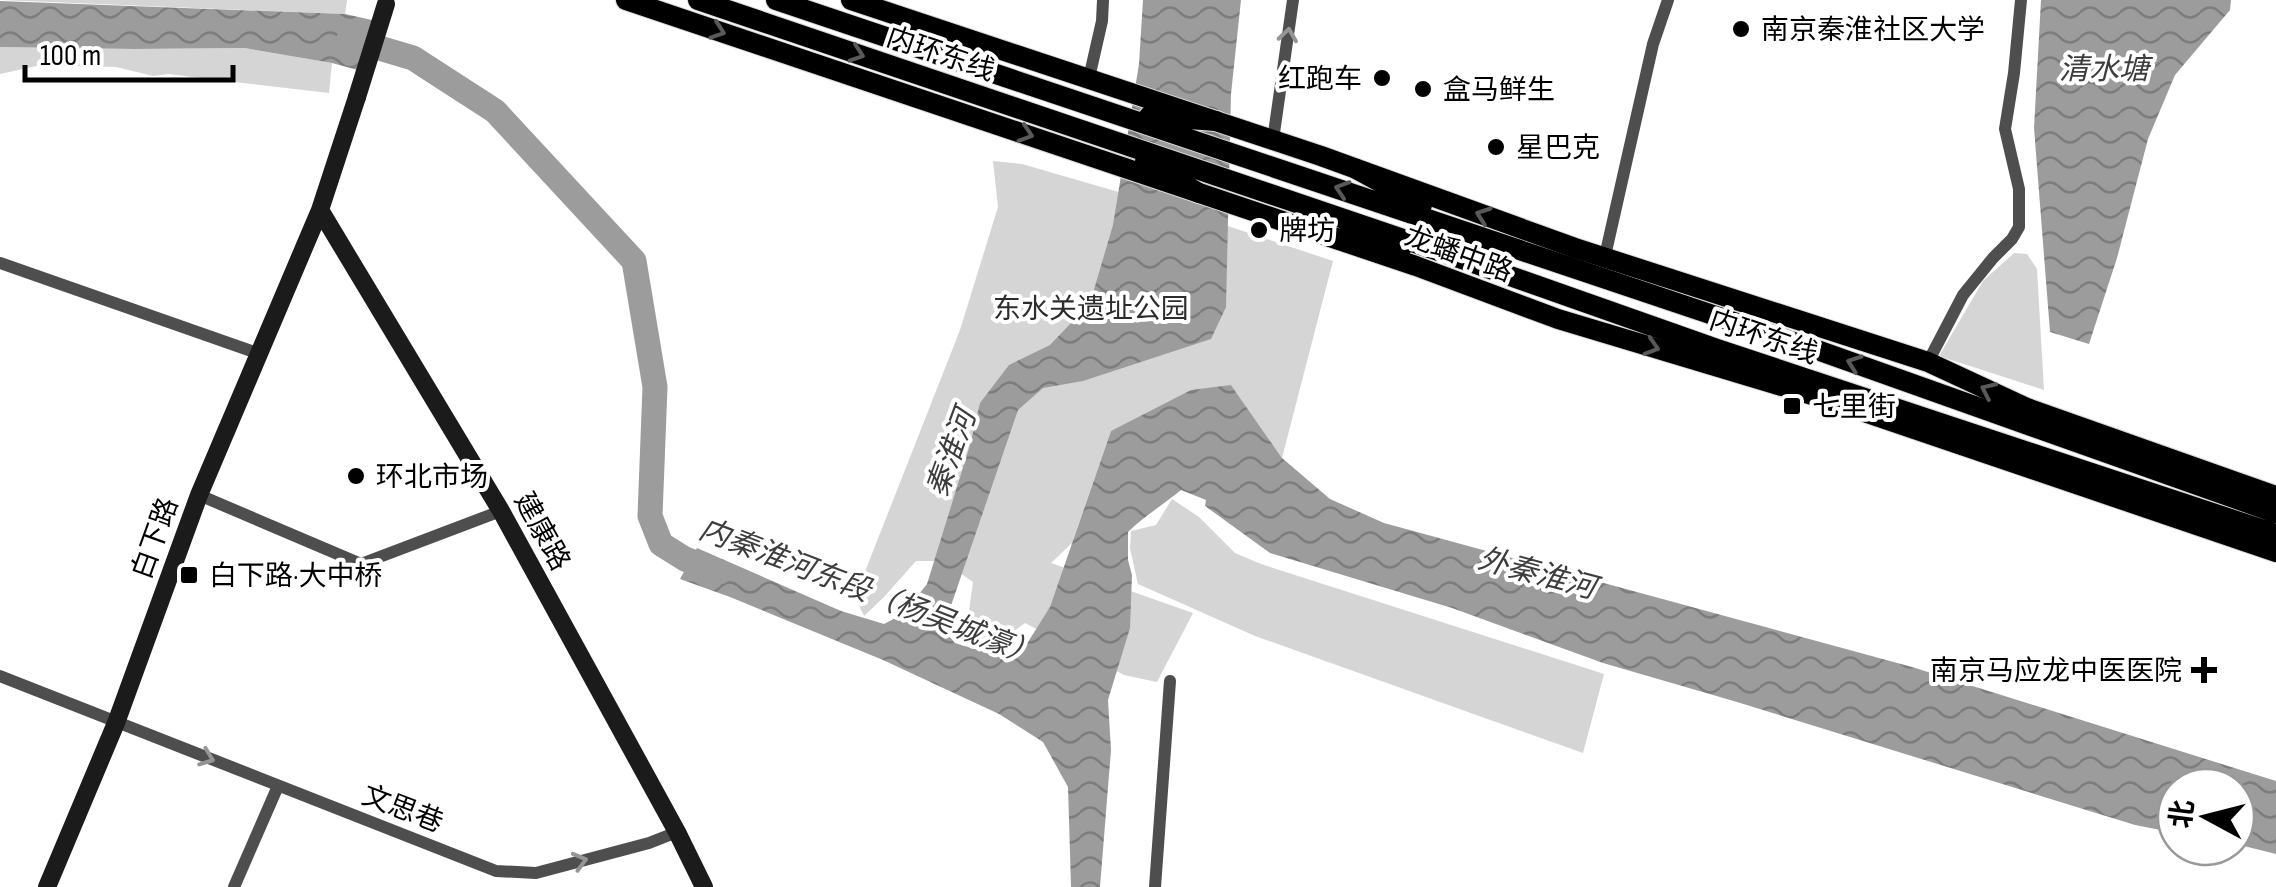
<svg xmlns="http://www.w3.org/2000/svg" width="2276" height="887" viewBox="0 0 2276 887" font-family="'Sofia Sans Condensed','Noto Sans SC',sans-serif">
<style>
.green{fill:#d5d5d5}
.water{fill:url(#water-waves)}
.lines{fill:none;stroke-linecap:round;stroke-linejoin:round}
.river{stroke:#9c9c9c;stroke-width:25}
.primary-casing{stroke:#dbdbdb;stroke-width:22}
.trunk-casing{stroke:#dbdbdb;stroke-width:22}
.minor{stroke:#4e4e4e;stroke-width:12}
.secondary{stroke:#1b1b1b;stroke-width:18}
.primary{stroke:#000;stroke-width:20}
.trunk{stroke:#000;stroke-width:20}
.secondary-bridge{stroke:#1b1b1b;stroke-width:18}
.oneway{stroke:#595959}
.oneway2{stroke:#959595}
.poi-dot{fill:#000;stroke:#fff;stroke-width:4}
.labels{text-anchor:middle;stroke-width:8;stroke-linejoin:round;paint-order:stroke}
.poi-label{font-size:28px;fill:#000;stroke:#fff;text-anchor:start}
.street-label{font-size:28px;fill:#000;stroke:#fff}
.park-label{font-size:28px;fill:#2c2c2c;stroke:#fff}
.water-label{font-size:30px;font-style:italic;fill:#3d3d3d;stroke:#fff}
</style>
<defs>
<pattern id="water-waves" width="16" height="10" patternUnits="userSpaceOnUse" patternTransform="scale(2.5)"><rect width="16" height="10" fill="#9c9c9c"/><path d="M0 5q4-4 8 0t8 0" fill="none" stroke="#7d7d7d"/></pattern>
</defs>
<rect width="100%" height="100%" fill="#fff"/>
<path class="green" d="M0 0H347L345 14Z
M0 47 134 49 244 48 332 63 329 93 168 74 153 76 116 67 41 65 0 74Z
M993 161 1022 164 1174 208 1333 261 1282 458 1231 385 1111 431 1072 543 1051 563 1193 613 1157 682 1124 675 1025 623 989 650 965 639 973 582 943 561H916L884 597 864 616 855 597 960 330 998 207Z
M2014 253 2027 254 2037 269 2044 390 1939 356 1983 281Z
M1172 499 1199 517 1235 553 1261 564 1604 674 1583 753 1255 636 1138 584 1130 548 1131 531 1156 525Z"/>
<path class="water" d="M1143 0H1241L1231 94 1226 307 1211 339 1083 381 1043 388 1018 410 943 629 955 643 995 655 1023 650 1050 607 1111 431 1191 390 1231 385 1282 458 1330 499 1384 523 1912 667 2276 781V854L2236 844V787H2176V833L2135 825 1737 702 1603 663 1452 608 1270 553 1205 506 1206 500 1181 490C1163 505 1144 516 1128 532V560L1132 575 1130 628 1108 700 1111 750 1100 887H1071L1068 787 1043 742 999 714 883 660 730 597 680 579 697 548 841 611 884 624 903 614 927 584 970 445 980 403 1009 365 1050 345 1090 303 1113 225 1139 64Z
M2041 0H2231L2230 10 2175 75 2148 139 2117 258 2089 344 2050 332 2034 128Z
M0 1 345 14 381 22 365 72 332 63 244 48 134 49 0 47Z"/>
<g class="lines">
<path class="river" d="M349 39 413 58 495 111 634 261 655 387 650 516 661 544 685 559 719 572"/>
<defs>
<path id="primary" d="M626 0 1416 266 1558 319 1832 401 2276 552
M851 0 1321 156 1575 248 1928 362 2027 408 2276 496"/>
<path id="trunk" d="M698 0 1462 259 1717 349 2276 534
M776 0 1820 351 2276 513
M1149 116 1216 121
M1145 161 1199 193
M1356 169 1422 205
M1332 237 1401 249"/>
</defs>
<use href="#primary" class="primary-casing"/>
<use href="#trunk" class="trunk-casing"/>
<path class="minor" d="M1089 78 1102 21 1103 0
M1273 140 1293 0
M1605 256 1653 44 1668 0
M0 263 260 354
M1928 362 1963 295 1993 258 2012 239 2019 227V189L2005 129 2014 73 2021 0
M199 495 361 564 501 511
M0 676 496 871 536 873 649 843 677 832
M234 887 278 786
M1155 887 1170 681"/>
<path class="secondary" d="M320 210 501 511 677 832 704 887
M47 887 116 723 199 495 320 210 357 97"/>
<use href="#primary" class="primary"/>
<use href="#trunk" class="trunk"/>
<path class="secondary-bridge" d="M357 97 386 4"/>
</g>
<defs><path id="oneway-chevron" d="M-2-3.5L2.5 0L-2 3.5" fill="none" stroke-width="1.6" stroke-linecap="round" stroke-linejoin="round" transform="scale(2.5)"/></defs>
<g class="oneway">
<use href="#oneway-chevron" transform="translate(718 31) rotate(19)"/>
<use href="#oneway-chevron" transform="translate(857 54) rotate(19)"/>
<use href="#oneway-chevron" transform="translate(1026 134) rotate(18)"/>
<use href="#oneway-chevron" transform="translate(1342 189) rotate(-162)"/>
<use href="#oneway-chevron" transform="translate(1483 215) rotate(-160)"/>
<use href="#oneway-chevron" transform="translate(1652 347) rotate(17)"/>
<use href="#oneway-chevron" transform="translate(1854 363) rotate(-160)"/>
<use href="#oneway-chevron" transform="translate(1988 390) rotate(-155)"/>
</g>
<g class="oneway2">
<use href="#oneway-chevron" transform="translate(1288 35) rotate(-82)"/>
<use href="#oneway-chevron" transform="translate(207 758) rotate(21)"/>
<use href="#oneway-chevron" transform="translate(580 861) rotate(-15)"/>
</g>
<g class="poi-dot">
<circle cx="1741" cy="29" r="10"/>
<circle cx="1382" cy="78" r="10"/>
<circle cx="1423" cy="89" r="10"/>
<circle cx="1496" cy="147" r="10"/>
<circle cx="1259" cy="230" r="10"/>
<rect x="1782" y="396" width="20" height="20" rx="5"/>
<circle cx="356" cy="476" r="10"/>
<rect x="179" y="565" width="20" height="20" rx="5"/>
<path d="M2199 655h10v10h10v10h-10v10h-10v-10h-10v-10h10z"/>
</g>
<g class="labels">
<g class="poi-label">
<text x="1761" y="39">南京秦淮社区大学</text>
<text x="1362" y="88" text-anchor="end">红跑车</text>
<text x="1443" y="99">盒马鲜生</text>
<text x="1516" y="157">星巴克</text>
<text x="1279" y="240">牌坊</text>
<text x="1812" y="416">七里街</text>
<text x="376" y="486">环北市场</text>
<text x="209" y="585">白下路·大中桥</text>
<text x="2182" y="680" text-anchor="end">南京马应龙中医医院</text>
</g>
<g class="street-label">
<text transform="translate(941 53) rotate(19)" y="10">内环东线</text>
<text transform="translate(1459 253) rotate(20)" y="10">龙蟠中路</text>
<text transform="translate(1764 336) rotate(19)" y="10">内环东线</text>
<text transform="translate(543 531) rotate(61)" y="10">建康路</text>
<text transform="translate(154 538) rotate(-70)" y="10">白下路</text>
<text transform="translate(403 808) rotate(21)" y="10">文思巷</text>
</g>
<g class="park-label">
<text x="1091" y="318">东水关遗址公园</text>
</g>
<g class="water-label">
<text x="2104" y="79">清水塘</text>
<text transform="translate(951 453) rotate(-70)" y="10">秦淮河</text>
<text transform="translate(1537 573) rotate(15)" y="10">外秦淮河</text>
<text transform="translate(869 592) rotate(21)" y="10">内秦淮河东段（杨吴城濠）</text>
</g>
</g>
<g transform="translate(2206 817) rotate(277)"><circle r="48" fill="#ffffff" stroke="#999999" stroke-width="2.5"/>
<path d="M0-8L18 38L0 25L-18 38Z" fill="#000000"/>
<text y="-15" font-size="28" font-weight="bold" text-anchor="middle" fill="#000000">北</text>
</g>
<path d="M25 65v15h208v-15" fill="none" stroke="#000000" stroke-width="5"/>
<text x="40" y="65" font-size="30" fill="#000000" stroke="#ffffff" stroke-width="8" paint-order="stroke">100 m</text>
</svg>
